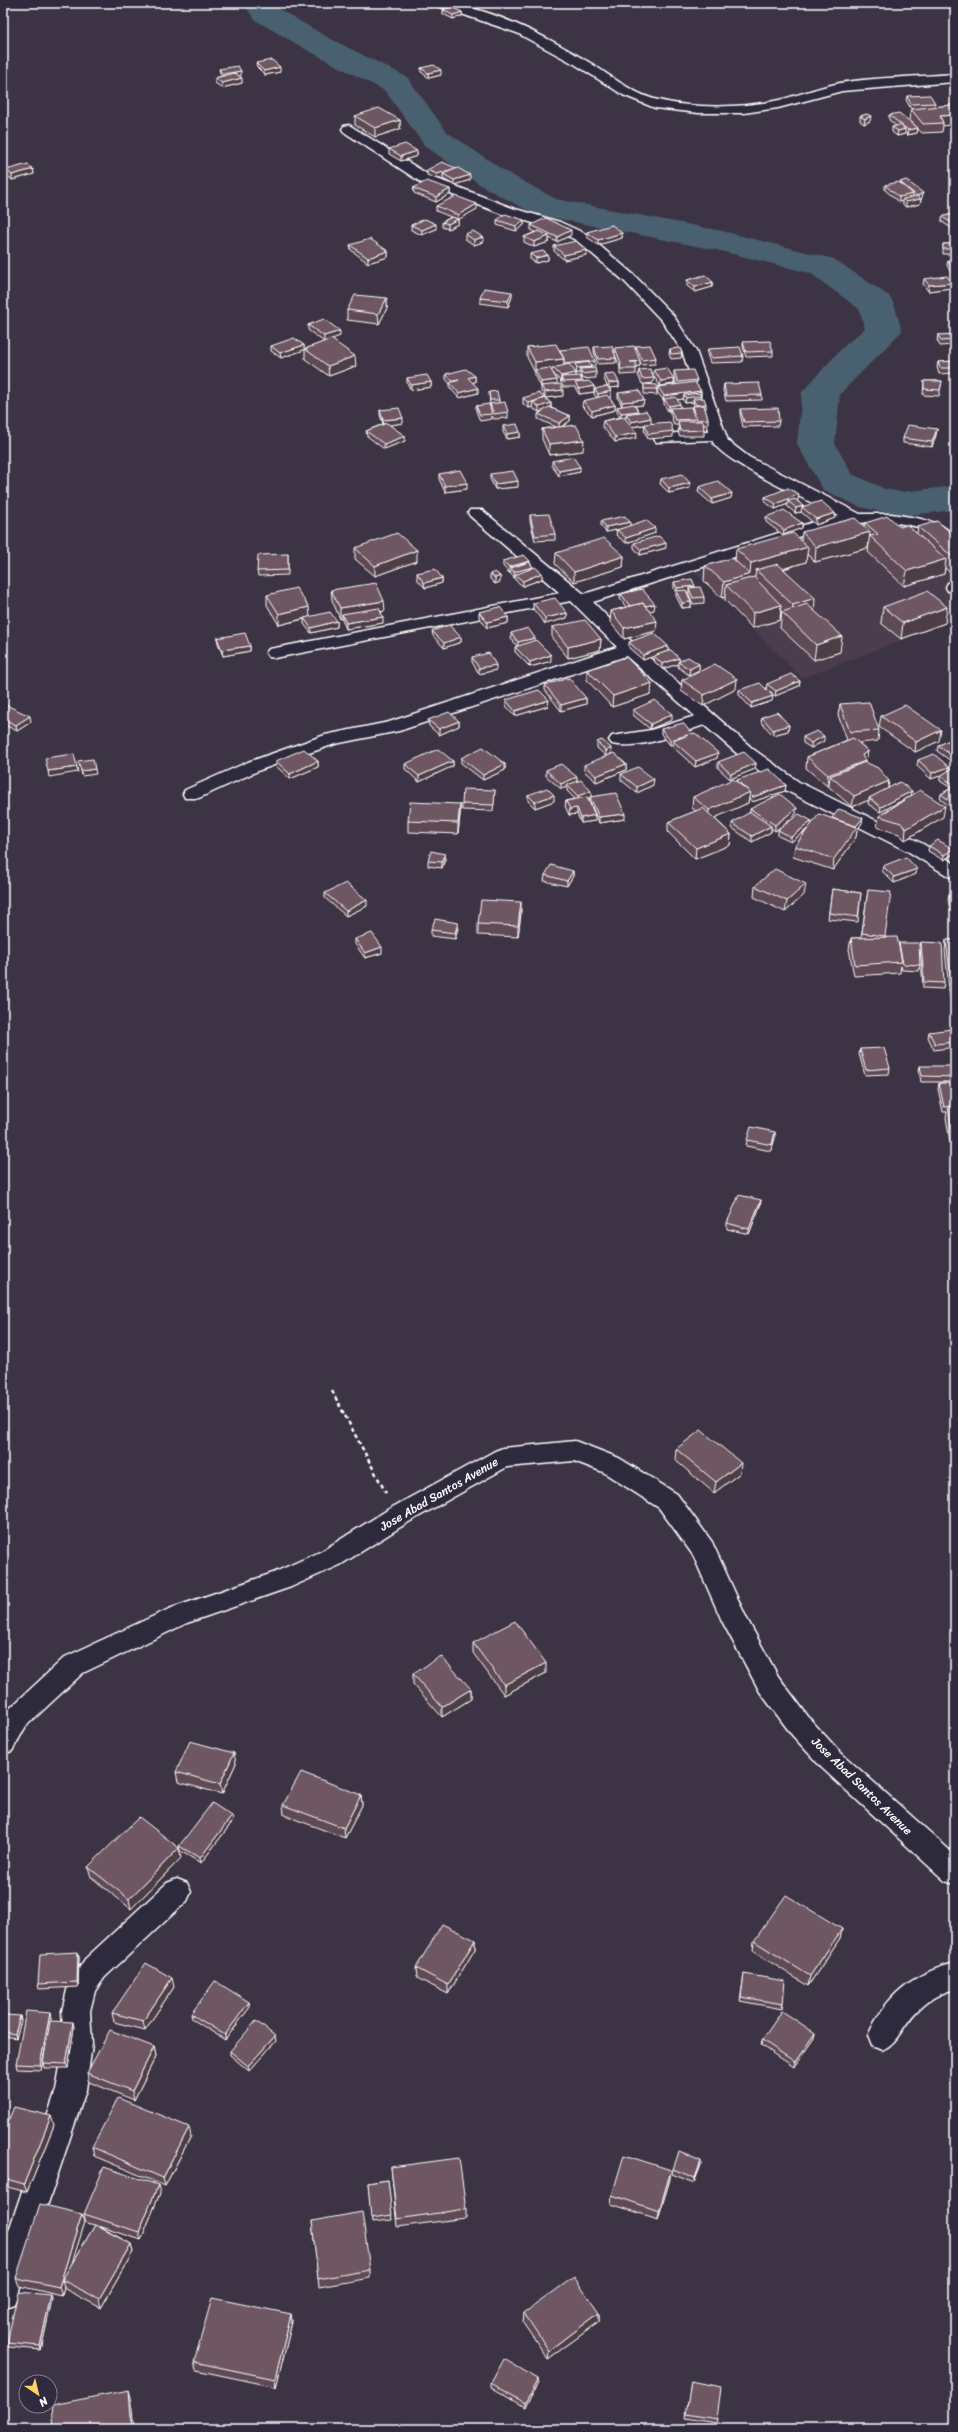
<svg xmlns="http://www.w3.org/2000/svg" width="958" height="2432" viewBox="0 0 958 2432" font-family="Sriracha,sans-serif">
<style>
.built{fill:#4b3e4d}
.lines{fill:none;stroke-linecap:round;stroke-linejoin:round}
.river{fill:#486170;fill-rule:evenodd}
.minor-casing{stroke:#fff;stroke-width:3}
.highway-casing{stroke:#fff;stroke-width:3}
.path{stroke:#fff;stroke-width:2.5;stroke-dasharray:4 3;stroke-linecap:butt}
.minor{fill:#2f2a3d;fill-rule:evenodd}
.highway{fill:#2f2a3d;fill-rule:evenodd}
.wall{fill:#5f4a54;stroke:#fff;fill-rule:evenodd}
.shaded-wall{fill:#4d3c45;stroke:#fff}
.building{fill:#6e5662;stroke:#fff}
.labels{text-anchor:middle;stroke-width:4;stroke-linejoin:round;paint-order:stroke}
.street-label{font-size:12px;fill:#fff;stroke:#2f2a3d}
</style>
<rect width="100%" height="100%" fill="#3c3344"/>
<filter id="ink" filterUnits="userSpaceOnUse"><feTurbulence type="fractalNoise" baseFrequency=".025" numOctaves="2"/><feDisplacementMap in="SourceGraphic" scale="8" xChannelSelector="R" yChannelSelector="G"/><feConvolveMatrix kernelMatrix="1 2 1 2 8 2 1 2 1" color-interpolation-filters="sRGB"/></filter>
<g filter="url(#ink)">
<path class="built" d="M860 528 955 551V620L802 678 696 573Z"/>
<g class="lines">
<path class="river" d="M243 3H273L277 8 329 38 407 77 447 132 506 172 556 199 722 231 834 259 889 296 894 304 902 331 840 394 835 444 852 474 885 489 901 492 955 486V510L901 516 860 507 823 490 797 444 802 392 842 348 865 328 859 309 810 273 721 251 534 214 482 186 425 146 385 91 307 50 255 20Z"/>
<defs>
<path id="minor" d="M436 3C484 3 551 39 592 64 612 77 635 95 658 100 693 109 744 108 779 100 799 95 820 87 840 83 877 77 917 77 955 74V82L842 91 778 108 744 113H698L655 108 623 95 576 65 517 33 438 6Z
M349 125 432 177 512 208 560 222 586 234 634 275 673 315 696 351 728 441 749 457 860 514H891L917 518 939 524 955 535V549C943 546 936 534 924 529 895 519 859 522 829 527L593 602 635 645 753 749 799 782 923 844 955 864V878L948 876 909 852 785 790 741 757 704 725C679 734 638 750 612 744L609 740 612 736 651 730 695 716 626 656 399 731 335 744 260 770 199 798H185L183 794 185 790 248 762 325 735 389 722 617 647 571 601 275 658 269 657 266 653 269 649 275 648 560 593 470 516 468 513 470 510H482L584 594 820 520 839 516C816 504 719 461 712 440L656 442 654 439 656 436 662 434 709 431 682 351 662 321 624 281 576 240 550 228 502 214 422 183 344 132 342 129 344 126Z
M955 582V592L948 591 946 587 948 583Z
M177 1879 187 1883 191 1892 187 1901 105 1977 95 1991 90 2011 92 2044 86 2090 18 2293 14 2304 3 2308V2248L56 2090 64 2044 62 2011 68 1986 85 1959 167 1883Z
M955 1963V1989C933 1995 920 2005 907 2023 899 2034 895 2044 882 2050L872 2046 868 2036C886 1995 912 1974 955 1963Z"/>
<path id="highway" d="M575 1441 619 1458 677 1494 712 1542 746 1617 778 1676 810 1719 840 1752 955 1855V1884L945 1881 822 1768 792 1735 760 1692 722 1621 693 1555 659 1508 603 1472 574 1461 507 1467 407 1523 340 1565 291 1587 187 1623 83 1673 26 1726 12 1751 3 1754V1718L8 1710 65 1657 169 1609 273 1573 322 1551 389 1509 495 1451 503 1448Z"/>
</defs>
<use href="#minor" class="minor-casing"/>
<use href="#highway" class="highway-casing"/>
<path class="path" d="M332 1391 386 1493"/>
<use href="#minor" class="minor"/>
<use href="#highway" class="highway"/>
</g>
<path class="wall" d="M443 10 462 12V16L453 19 443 14Z
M256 63 280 72 265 75 257 67Z
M421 68 441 75 429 78 421 72Z
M219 69 241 76H240L242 83 222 88 215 83V78L222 76 220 73Z
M907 96 935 103 934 107 952 105 943 126 942 132 922 133 918 129 917 133 907 135 905 133V134L897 136 892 132V127L896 126 889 120V115L917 128 909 119 911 109 906 100Z
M355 116 400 120V129L375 137 355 125Z
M860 116 870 121 864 124 860 121Z
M951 139H955V147H953L951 144Z
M389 149 417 151V156L401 161 389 154Z
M33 169 34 174 12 180 7 175 6 170Z
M427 170 470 180 454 185 443 179V177L437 179 427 175Z
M900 182 922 198 921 199 920 204 906 207 902 204V201L899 202 885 190V185L899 183Z
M413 188 450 189V194L436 202 414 193Z
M436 206 477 209 458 219V224L448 229 442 227V222L451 217 436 211Z
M955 213V228L953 229 942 222V217Z
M497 220H524V225L516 231 497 225Z
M411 225 436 229 422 235 411 230Z
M531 225 571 235 557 242 549 238V242L534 247 524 242V237L535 232 531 230Z
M587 232 622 233V238L598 245 587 237Z
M465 234 483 237V242L474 245 465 239Z
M943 244H955V254H943Z
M350 245 388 251V257L368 263 351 250Z
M554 246 586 250V255L564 260 554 251Z
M530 254 548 255V260L536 263 530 259Z
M948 260H955V275H952L947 265Z
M924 279 952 283 951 288 928 291 923 284Z
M687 280 713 282 712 287 695 292 687 286Z
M512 297 508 307 480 303V298Z
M387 298V308L379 324 347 320V310Z
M308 325 340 336 331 339 356 366 329 376 305 359V349L324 342 308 330Z
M938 335 955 336V345L940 346 937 340Z
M743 342 773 351V356L746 357 743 347Z
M304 345V350L281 358 271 351V346Z
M636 346 656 358 655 364 642 365 640 362V366H636V374L620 375V367L615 355 616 358V363L598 364 594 352V347L615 353V348L636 350Z
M527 347 560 350 595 361V366H591V368L596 372V378L582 379 580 373H576V376L582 381V382L594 386V392L579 394 575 388V387H563L561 382 553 373 557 384 563 396 545 398 541 391V387L535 375V373L527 357Z
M670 349 682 353 681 358 671 359 669 354Z
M708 349 743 356 742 362 710 363 707 354Z
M955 361V373L939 374 937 367 938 362Z
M639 370 654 378 653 383 646 384 657 389V395L644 394V384H642L638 375Z
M654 370 674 379V384L660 386 653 375Z
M674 371 697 380 696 384 701 391V398L706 404V409H705L708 419V425H703L704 430V436H679L678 425H674L670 413V411H668L664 404V401L657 392 658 387 676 384 674 376ZM677 399H683V400L685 403 693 402 694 406H693L692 411 680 407Z
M446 374 475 376V382H472L478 393 459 398 450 388V384L446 379Z
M604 374 619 382V387L609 388 611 391V397H608L615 405V410L592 416 582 406 583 401 597 398 594 394 595 389 608 388 604 379Z
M407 378 431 382V387L411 390 407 383Z
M924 381H942L939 396 923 395Z
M724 384 762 395V400L726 401 723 390Z
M489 392 499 400V403L508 412V418L494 419 492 416V419L480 421 476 411V406L490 407Z
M618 393 644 400 643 405 635 406 638 412 651 424H646L673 431V437L648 439 644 430 645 425 632 427 636 438 615 442 602 426 603 421 620 417 617 412V407L622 406 618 398Z
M523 398 544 399 551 403V408L570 416V421L563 426 583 451 549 455 542 439V429L556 427 538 419V414L543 411 539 412 532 408V407L529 408 523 404Z
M740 409 779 421 778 426 743 427 740 414Z
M380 410 403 423 389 425 405 436V441L384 449 367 436 366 431 383 424 380 415Z
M503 426 520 432V437L507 439 503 432Z
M937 429 936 435 932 447 903 443V438Z
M955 435V447L952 446Z
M552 461 580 472 559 476 552 466Z
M439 474 467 489 445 492 439 479Z
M490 474 518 487 495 489 490 479Z
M661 479 690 488 669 493 660 484Z
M699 487 731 498 712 504 698 492Z
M765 497 798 500H797L803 507 835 518 816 525 801 512 795 513 787 506 788 504 775 509 765 502Z
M530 515 555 534V540L535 541 530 521Z
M766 517 802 523V528L783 535 766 522Z
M601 521 630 525 655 533 626 543 616 535 617 530 606 532 601 526Z
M865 523 900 527 917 533 918 527 955 536V577L945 568 944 574 904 586 868 552 869 543 868 548 815 562 807 554 806 562 784 569 814 611 840 652 814 660 780 628 782 612 781 611 780 620 752 628 725 600V597L722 598 704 581 705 566 735 561 736 549 801 540 802 532 864 527Z
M634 543 666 548 640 555 634 548Z
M355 548 417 561 375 576 355 559Z
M556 553 624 556 623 567 574 582 555 564Z
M288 554V575L258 576 257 571Z
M503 561 530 563 533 567V568L542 573V579L523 586 515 580V577L514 578 510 573 511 572 509 573 503 566Z
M417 573 442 578V583L425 588 417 579Z
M490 574 500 576V582L495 584 490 579Z
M674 582 695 588 704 597V603L693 604 689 594V592H687L691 602V607L682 608 676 596V592L674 588Z
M331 590 385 611 381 612 383 623 346 629 342 619H340L332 600Z
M621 594 654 610 649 611 656 631 624 639 610 622 611 611 626 607 620 599Z
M267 595 310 617 337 621V627L311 633 304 624V619L279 625 267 605Z
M533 603 567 613V618L545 624 533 609Z
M883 607 945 623 901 639 881 623Z
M479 612 508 617V623L487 628 479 617Z
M552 627 601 639 600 650 568 658 552 638Z
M432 631 461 637V642L444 648 433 636Z
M511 633 535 638V640L551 661 530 667 515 652V647L517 646 511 638Z
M217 638 250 646V651L223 656 218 643Z
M629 642 668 646V651L679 658V661L699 664V670L689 675 678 667V664L662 669 654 661V656L643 660 629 648Z
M472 657 496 670 479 674 472 662Z
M587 670 651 694 612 707 587 680Z
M682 680 736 689 703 706 681 691Z
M800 681 799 686 775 696 768 691 772 701 751 708 739 695V690L766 689 767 684Z
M545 685 586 698V704L561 711 545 690Z
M506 700 548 706 515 716 506 706Z
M840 704 879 730 878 741 859 743 868 751 866 761V762L889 781 888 789 911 796 943 817 905 840 899 834 877 827 879 816 905 799 880 812 868 804 869 800 852 807 829 787V785L827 786 806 768 807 757 847 740 838 715Z
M3 707 31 722 17 731 3 724Z
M633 710 672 720 650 729 633 715Z
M881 716 939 741 915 752 879 727Z
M762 717 789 725 788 731 773 735 761 722Z
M428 720 459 721V726L439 735 429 726Z
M661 729 692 734 718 753 717 758 695 767 673 747V744L670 745 661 734Z
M803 737 824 741 811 748 803 743Z
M955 737V764L937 751 938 746Z
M597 742 611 754 606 756 597 748Z
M461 758 505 764V770L483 780 461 763Z
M918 760 949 767 948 771 955 770V806L952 808 940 799 941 794 951 788 940 781V776L942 775 931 779 917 766Z
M276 761H318V767L290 779 276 766Z
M453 761V766L419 782 405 769V764Z
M718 762 756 763 755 769 730 779 718 768Z
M626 764V770L596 782 584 771V765Z
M546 770 577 777V782L591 796 625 819 599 823 590 802V797L588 798 595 815V821L581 823 577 814 569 815 565 806 566 801 575 799 567 791V787L561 789 546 776Z
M621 774 653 785 637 793 621 780Z
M737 780 786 785 785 791 752 802 749 798 748 803 714 818 731 834 730 845 695 859 668 832V822L696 811 692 808 693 797 737 782Z
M495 790 493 811 462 810V804Z
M528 795 554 801 535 808 528 801Z
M460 804V815L458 834 408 832V821Z
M750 809 796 814 775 831 771 828V832L752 842 732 828V823L750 813Z
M832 818 862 823 857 830 856 837 833 870 793 857 795 846 806 830 791 842 778 836V830Z
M929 846 952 855 943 860 928 851Z
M445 854V859L442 868 428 866V861Z
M883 866 916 874 894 883 882 871Z
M573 871V876L567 886 544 881 545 875Z
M755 886 804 895 785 912 754 897Z
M832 889 861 893 858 922 828 919Z
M868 890 885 936V937L899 946V943L920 965 919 971 902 970 901 966 900 973 854 976 849 949 851 938H861Z
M325 893 367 906 346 916 325 898Z
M949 894H955V910L950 911 948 900Z
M521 913 518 937 478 935V924Z
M458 923V928L455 939 431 936V930Z
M355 939 382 953 365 958 355 944Z
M946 940H955V999H950L945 951Z
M921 942 944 983 943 989 923 988 920 948Z
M929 1032 955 1035V1047L934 1050 928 1037Z
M860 1049 890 1068 889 1074 865 1075 859 1054Z
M920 1066 955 1077 954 1082H921L919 1071Z
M939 1083H955V1149H951L946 1117 947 1112H943L938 1089Z
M775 1138 771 1151 746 1146 747 1140Z
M761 1200 760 1206 749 1234 727 1229V1223Z
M676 1449 740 1473 714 1493 675 1460Z
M473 1643 546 1673 504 1695 473 1653Z
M413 1674 471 1689V1699L442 1717 413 1684Z
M236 1763 222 1794 178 1782 176 1772Z
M361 1795 362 1805 345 1838 284 1815 283 1805Z
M233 1821 201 1863 180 1851 179 1846Z
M181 1858 131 1909 91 1877 88 1867Z
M842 1929 840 1938 808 1986 753 1951 754 1941Z
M475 1940V1949L448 1994 417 1978 416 1968Z
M79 1957 78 1987 39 1989 38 1984Z
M744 1974 783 2004 782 2009 740 2001Z
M174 1987 145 2030 114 2022 112 2013Z
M249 2002 250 2007 225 2040 192 2019 191 2014Z
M20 2016 21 2021 16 2038 3 2036V2032Z
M51 2018 50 2021 74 2027 68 2068H44L43 2063 44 2054 41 2070 17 2069 16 2064Z
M815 2033 814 2038 794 2067 761 2045 762 2040Z
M276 2041 249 2071 230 2055V2051Z
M154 2047 156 2056 134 2100 89 2082 87 2073Z
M54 2125 27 2192 3 2186V2134Z
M191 2136 165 2186 94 2156 92 2147Z
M701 2165 694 2183 672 2174 673 2169Z
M391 2167 466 2209V2218L397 2227Z
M670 2179 658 2219 611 2204 612 2195Z
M388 2180 392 2220 372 2222 368 2183Z
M160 2193 141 2240 99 2226 131 2244 133 2252 101 2308 65 2289 64 2287 62 2296 19 2286 16 2278 82 2214 85 2222 71 2265 95 2225 86 2223 84 2214Z
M312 2221 370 2270V2278L319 2287Z
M52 2299 41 2350 9 2347 7 2343Z
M524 2313H599V2322L548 2359 523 2322Z
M291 2314 292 2322 276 2387 196 2370 194 2362Z
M538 2379V2383L525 2407 491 2387V2383Z
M691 2381 717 2419 716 2423 686 2418Z"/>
<path class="shaded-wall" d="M462 12V16L453 19V15Z
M280 67V72L265 75 264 71Z
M441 70V75L429 78 428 73Z
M241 71V76L223 79V74Z
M242 78V83L222 88V83Z
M955 115V124L943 126V123L940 116Z
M871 116 870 121 864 124 865 119Z
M400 120V129L375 137V128Z
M918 128 917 133 907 135 908 130Z
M905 129V134L897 136 898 131Z
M417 151V156L401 161V156Z
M456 168V173L443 174V177L437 179V174Z
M33 169 34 174 12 180V175Z
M470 175V180L454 185V180Z
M450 189V194L436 202V197Z
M923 193 922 198 921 199 920 204 906 207V202L917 196Z
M913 194V199H903L902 201 899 202V197Z
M477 204V209L458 220V215Z
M458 219V224L448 229V224Z
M524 220V225L516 231V226Z
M955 223V228L953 229 954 224Z
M436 224V229L422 235V230Z
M571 230V235L557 242V237Z
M622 233V238L598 245V240Z
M549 236V242L534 247V242Z
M483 237V242L474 245V240Z
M586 250V255L564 260V255Z
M388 251V257L368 263V258Z
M548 255V260L536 263V258Z
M713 282 712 287 695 292V287Z
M952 283 951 288 928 291 929 285Z
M512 292V297L508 307V301Z
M387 298V308L379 324 378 314Z
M340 331V336L324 342V336Z
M304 345V350L281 358 280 353Z
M355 356 356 366 329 376 328 366Z
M564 359V369L553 368V370L536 372 535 370V362Z
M640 361V366L630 367V362Z
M591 367V372L580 369V373H576V378L561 377V382V376L576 373 577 368Z
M475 376V382L468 383V378Z
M674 379V384L660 386 661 381Z
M557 380V385L541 386V387V382Z
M431 382V387L411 390V385Z
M619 382V387L609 388V383Z
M594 386V392L579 394V389Z
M478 388V393L459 398V393Z
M563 390V396L545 398V392Z
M611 391V397L598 399V394Z
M701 391 700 401 693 399V402L685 403 686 398 684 395 683 399 665 401 664 399 663 401 664 396Z
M544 398V403L533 402 532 407 529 408V403Z
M644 400 643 405 622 407V402Z
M551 403V408L539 412V407Z
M680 404V409L670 408V411H668L669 406Z
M615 405V410L592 416V411Z
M638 411V416L626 414V418L621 419V413Z
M570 416V421L559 428V423Z
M403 418V423L384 426 383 420Z
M651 418V424L630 427 631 422Z
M937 429 936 435 932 447V442Z
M520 432V437L507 439V434Z
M637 433 636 438 615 442V437Z
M405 436V441L384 449V444Z
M584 440 583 451 549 455V444Z
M580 467V472L559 476V471Z
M518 481V487L495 489V484Z
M467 483V489L445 492V486Z
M690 483V488L669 493V488Z
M732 493 731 498 712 504V499Z
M799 494 798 500 790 503 788 501V504L775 509 776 504Z
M803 506V508L802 507 801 512 795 513 796 508Z
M835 513V518L816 525V519Z
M630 522V527L606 532V527Z
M802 523V528L783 535 784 530Z
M655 528V533L626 543V538Z
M870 532 868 548 815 562 816 547Z
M666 543V548L640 555 641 550Z
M808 547 806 562 761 575 756 570 755 577 726 585 725 597 722 598 724 582 750 574 751 563Z
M417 550V561L375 576V566Z
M624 556 623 567 574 582V572Z
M946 559 944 574 904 586 907 571Z
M530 561V566L511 568V572L509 573V567Z
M533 567V572L515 575V577L514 578V572Z
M542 573V579L523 586V581Z
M500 576V582L495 584V578Z
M442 578V583L425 588 424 583Z
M695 586V591L689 588V592L677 594V588Z
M815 598 814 614 791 621 793 605Z
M384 601 385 611 344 618 342 614V619H340V608Z
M691 602V607L682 608V603Z
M655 604 654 610 632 615V609Z
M781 605 780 620 752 628 753 613Z
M309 607 310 617 279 625V614Z
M947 607 945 623 901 639 903 623Z
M567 613V618L545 624V618Z
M383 617V623L346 629V623Z
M508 617V623L487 628V622Z
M337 621V627L311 633V628Z
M657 621 656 631 624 639V628Z
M842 636 840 652 814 660 816 645Z
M461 637V642L444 648V643Z
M535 638V643L518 648V642Z
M601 639 600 650 568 658V647Z
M250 646V651L223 656 222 650Z
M668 646V651L643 660V655Z
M551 655V661L530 667V662Z
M679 658V663L678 662V664L662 669V664Z
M699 664V670L689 675 690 669Z
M496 665V670L479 674V668Z
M737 679 736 689 703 706 704 695Z
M800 681 799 686 775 696 776 691Z
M652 683 651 694 612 707 613 696Z
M773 696 772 701 751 708 752 703Z
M586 698V704L561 711V705Z
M549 700 548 706 515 716V711Z
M672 714V720L650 729 651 724Z
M30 716 31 722 17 731 16 725Z
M459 721V726L439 735V729Z
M789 725 788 731 773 735V730Z
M941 730 939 741 915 752 916 742Z
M688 735 673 741V744L670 745V740Z
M824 736V741L811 748V743Z
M611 748V754L606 756V751Z
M868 751 866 761 864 763 830 776 829 785 827 786 828 775Z
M718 753 717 758 695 767 696 761Z
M318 761V767L290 779V774Z
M453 761V766L419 782V776Z
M756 763 755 769 730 779 731 774Z
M505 764V770L483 780V775Z
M626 764V770L596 782V776Z
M77 767 78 772 49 777 48 771Z
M949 767 948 773 931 779 932 773Z
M95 769 96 774 82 776 81 771Z
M577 777V783L567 785V787L561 789V784Z
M654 779 653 785 637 793V787Z
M889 781 887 792 869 798V800L852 807 854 796Z
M786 785 785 791 752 802 753 797Z
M591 791V797L578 802V796Z
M912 791 911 796 880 812 881 807Z
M750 792 748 803 708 821 709 810Z
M554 795V801L535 808V802Z
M955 801V806L952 808 953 803Z
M460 804V815L458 834V823Z
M945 806 943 817 905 840 906 829Z
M577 808V814L569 815 570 809Z
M797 808 796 814 775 831V825Z
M625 814V819L599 823V817Z
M595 815V821L581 823V818Z
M863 818 862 823 857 830 856 837 833 870 834 859 854 828Z
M812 821 811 826 791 842V837Z
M771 826V832L752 842V836Z
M731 834 730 845 695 859 696 848Z
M953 849 952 855 943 860 944 855Z
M445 854V859L442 868V862Z
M917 869 916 874 894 883V877Z
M573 871V876L567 886V881Z
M806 884 804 895 785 912 787 901Z
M367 900V906L346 916V911Z
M521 902V913L518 937V926Z
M458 923V928L455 939V933Z
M382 947V953L365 958V953Z
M775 1132V1138L771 1151 772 1145Z
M761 1200 760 1206 749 1234V1229Z
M741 1463 740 1473 714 1493 716 1482Z
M546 1663V1673L504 1695V1685Z
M471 1689V1699L442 1717V1707Z
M234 1753 236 1763 222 1794 220 1784Z
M361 1795 362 1805 345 1838 344 1828Z
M232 1816 233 1821 201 1863 200 1858Z
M179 1848 181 1858 131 1909 129 1899Z
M842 1929 840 1938 808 1986 810 1976Z
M475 1940V1949L448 1994V1985Z
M78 1952 79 1957 78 1987 77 1982Z
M172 1978 174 1987 145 2030 143 2021Z
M249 2002 250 2007 225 2040V2035Z
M50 2013 51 2018 41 2070 40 2065Z
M20 2016 21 2021 16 2038 15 2034Z
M73 2022 74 2027 68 2068 66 2064Z
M815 2033 814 2038 794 2067 795 2062Z
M275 2036 276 2041 249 2071 248 2066Z
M154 2047 156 2056 134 2100 132 2091Z
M51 2116 54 2125 27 2192 24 2184Z
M189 2127 191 2136 165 2186 163 2178Z
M701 2161V2165L694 2183 695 2178Z
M671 2170 670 2179 658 2219 659 2211Z
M158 2185 160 2193 141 2240 139 2232Z
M82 2214 85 2222 66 2282 62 2280 64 2287 62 2296 59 2287Z
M131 2244 133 2252 101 2308 99 2299Z
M3 2250 5 2255 3 2259Z
M51 2295 52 2299 41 2350 40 2346Z
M599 2313V2322L548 2359 549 2351Z
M291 2314 292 2322 276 2387 275 2379Z
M538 2379V2383L525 2407V2403Z
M129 2390 131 2397 134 2429H132Z"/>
<path class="building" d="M452 7 462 12 453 15 443 10Z
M272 60 280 67 264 71 256 63Z
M434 65 441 70 428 73 421 68Z
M238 66 241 71 223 74 219 69Z
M235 73 242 78 222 83 215 78Z
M930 95 935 103 911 104 907 96Z
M952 105 955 109V115L940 116 943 123 923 124 911 109Z
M379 108 400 120 375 128 355 116Z
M899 113 918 128 908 130 889 115Z
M867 114 871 116 865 119 860 116Z
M900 125 905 129 898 131 892 127Z
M951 139H955V142H953Z
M405 144 417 151 401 156 389 149Z
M442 162 456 168 437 174 427 170Z
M28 164 33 169 12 175 6 170Z
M458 168 470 175 454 180 443 174Z
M906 180 923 193 917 196 900 182Z
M427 181 450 189 436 197 413 188Z
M899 182 913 194 899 197 885 185Z
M456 196 477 204 458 215 436 206Z
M917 196 921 199 906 202 903 199Z
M955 213V223L954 224 942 217Z
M505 214 524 220 516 226 497 220Z
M452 217 458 219 448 224 442 222Z
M546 218 571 230 557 237 531 225Z
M425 219 436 224 422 230 411 225Z
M612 225 622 233 598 240 587 232Z
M473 231 483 237 474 240 465 234Z
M539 231 549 236 534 242 524 237Z
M370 239 388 251 368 258 350 245Z
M576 241 586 250 564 255 554 246Z
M943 244H955V249H943Z
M543 251 548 255 536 258 530 254Z
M948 260H955V270H952Z
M705 275 713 282 695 287 687 280Z
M947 276 952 283 929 285 924 279Z
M484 288 512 292 508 301 480 298Z
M355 295 387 298 378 314 347 310Z
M324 319 340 331 324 336 308 325Z
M954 334 955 336V340L941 341 938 335Z
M294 338 304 345 280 353 271 346Z
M331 339 355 356 328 366 305 349Z
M770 341 773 351 746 352 743 342Z
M556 344 564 359 535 362 527 347Z
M650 345 656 358 642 360 636 346Z
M612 346 616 358 598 359 594 347Z
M634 346 640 361 630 362H636V369H620L621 363 615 348Z
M589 347 595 361 564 364V359L560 350Z
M740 347 743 356 711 358 708 349Z
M680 348 682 353 671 354 670 349Z
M955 361V368H940L938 362Z
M589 362 591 367 577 368 575 364Z
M569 364 576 373 561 376 553 368Z
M550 368 557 380 541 382 535 370Z
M595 368 596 372 582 374 580 369Z
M667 368 674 379 661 381 654 370Z
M466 369 475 376 468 378 478 388 459 393 450 383 459 380 452 381 446 374Z
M650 369 654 378 642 379 639 370Z
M693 370 697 380 678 382 674 371Z
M614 373 619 382 609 383 604 374Z
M427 375 431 382 411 385 407 378Z
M580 376 582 381 563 382 561 377Z
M589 381 594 386 579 389 575 383Z
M924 381H942L940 390 924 389Z
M695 382 701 391 664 396 658 387Z
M759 383 762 395 726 396 724 384Z
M560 384 563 390 545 392 541 386Z
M644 384 657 385V389H644Z
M607 386 611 391 598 394 595 389Z
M639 390 644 400 622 402 618 393Z
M497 391 499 400H490L489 392Z
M539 393 544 398 529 403 523 398Z
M699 393 701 396 686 398 684 395Z
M607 395 615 405 592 411 583 401Z
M676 397 680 404 669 406 664 399Z
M545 398 551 403 539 407 533 402Z
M704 398 706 404 696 405 693 399Z
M505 402 508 412 494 414 490 404Z
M489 404 492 414 480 415 476 406Z
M634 404 638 411 621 413 617 407Z
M704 405 708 419 697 420 693 406Z
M549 407 570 416 559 423 538 414Z
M691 407 695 419 675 420 670 408Z
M399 408 403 418 383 420 380 410Z
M778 408 779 421 744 422 740 409Z
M646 411 651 418 631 422 626 414Z
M624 417 637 433 615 437 603 421Z
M678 421H703L704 430 680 431Z
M670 422 673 431 648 434 645 424Z
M387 423 405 436 384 444 366 431Z
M517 424 520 432 507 434 503 426Z
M576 425 584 440 549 444 542 429Z
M908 425 937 429 932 442 903 438Z
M955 435V441H953Z
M573 457 580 467 559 471 552 461Z
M460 470 467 483 445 486 439 474Z
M513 471 518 481 495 484 490 474Z
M682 474 690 483 669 488 661 479Z
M718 481 732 493 712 499 699 487Z
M788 488 799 494 776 504 765 497Z
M795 499 803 506 796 508 788 501Z
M821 501 835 513 816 519 802 507Z
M784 510 802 523 784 530 766 517Z
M549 514 555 534 535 536 530 515Z
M625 516 630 522 606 527 601 521Z
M888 516 900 527 907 525 946 559 907 571 870 536 878 534 865 523Z
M855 518 870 532 816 547 802 532Z
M646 520 655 528 626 538 617 530Z
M937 521 955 536V559L918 527Z
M397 533 417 550 375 566 355 548Z
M793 533 808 547 751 563 736 549Z
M659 536 666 543 641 550 634 543Z
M604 538 624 556 574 572 556 553Z
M288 554V570L257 571 258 555Z
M524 555 530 561 509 567 503 561Z
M732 558 750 574 724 582 705 566Z
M529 562 533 567 514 572 511 568Z
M778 564 815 598 793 605 756 570Z
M535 567 542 573 523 581 515 575Z
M435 569 442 578 424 583 417 573Z
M495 572 500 576 495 578 490 574Z
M754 577 781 605 753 613 726 585Z
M692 579 695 586 677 588 674 582Z
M376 583 384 601 340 608 331 590Z
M700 587 704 597 693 598 689 588Z
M296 588 309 607 279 614 267 595Z
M642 589 655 604 645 606 643 603 630 606 621 594Z
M686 590 691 602 682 603 676 591Z
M927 591 947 607 903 623 883 607Z
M555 598 567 613 545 618 533 603Z
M643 603 657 621 624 628 611 611Z
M807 604 842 636 816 645 782 612Z
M500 607 508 617 487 622 479 612Z
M379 608 383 617 346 623 342 614Z
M330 612 337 621 311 628 304 618Z
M585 620 601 639 568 647 552 627Z
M449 625 461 637 444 643 432 631Z
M528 628 535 638 518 642 511 633Z
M245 633 250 646 222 650 217 638Z
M654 633 668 646 643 655 629 642Z
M536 640 551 655 530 662 515 647Z
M671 650 679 658 662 664 654 656Z
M489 653 496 665 479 668 472 657Z
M626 657 652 683 613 696 587 670Z
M688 657 699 664 690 669 678 662Z
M715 664 737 679 704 695 682 680Z
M791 674 800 681 776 691 767 684Z
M569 678 586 698 561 705 545 685Z
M760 683 773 696 752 703 739 690Z
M539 690 549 700 515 711 506 700Z
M655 700 672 714 651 724 633 710Z
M869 702 879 730 850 732 840 704Z
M6 705 30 716 16 725 3 719V707Z
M905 705 941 730 916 742 881 716Z
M449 712 459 721 439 729 428 720Z
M777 712 789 725 773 730 762 717Z
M683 723 692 734 695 733 718 753 696 761 673 741 688 735 670 740 661 729Z
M817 731 824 736 811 743 803 737Z
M955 737V757L938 746Z
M853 738 868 751 862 755 865 761 828 775 807 757Z
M602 740 611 748 606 751 597 742Z
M483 747 505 764 483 775 461 758Z
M304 749 318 761 290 774 276 761Z
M438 749 453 761 419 776 405 764Z
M744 752 756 763 731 774 718 762Z
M614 753 626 764 596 776 584 765Z
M74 754 77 767 48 771 45 758Z
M934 754 949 767 932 773 918 760Z
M93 759 95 769 81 771 78 761Z
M865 762 878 768 889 781 854 796 830 776Z
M561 764 577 777 561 784 546 770Z
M638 767 654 779 637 787 621 774Z
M953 768 955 770V785L940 776Z
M769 769 786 785 753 797 749 793 750 792 744 787 737 780Z
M733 779 750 792 709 810 693 797Z
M581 780 591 791 578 796 567 785Z
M900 782 912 791 881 807 869 798Z
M954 787H955V801L953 803 941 794Z
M547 788 554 795 535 802 528 795Z
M463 789 495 790 494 805 462 804Z
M920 790 945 806 906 829 901 823 879 816Z
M616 793 625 814 599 817 590 797Z
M780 794 797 808 775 825 750 809Z
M587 797 595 815 581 818 577 808 570 809 566 801Z
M410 802 460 804 458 823 408 821Z
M703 808 731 834 696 848 668 822Z
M839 809 863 818 856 826 832 818Z
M750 812 771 826 752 836 732 823Z
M799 814 812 821 791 837 778 830Z
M819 814 857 827 834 859 795 846Z
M938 840 953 849 944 855 929 846Z
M431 851 445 854 442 862 428 861Z
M906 857 917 869 894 877 883 866Z
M551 865 573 871 567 881 545 875Z
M775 869 806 884 787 901 755 886Z
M346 883 367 900 346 911 325 893Z
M832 889 861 893 858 917 829 913Z
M868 890 891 892 885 936 862 933Z
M949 894H955V905H951Z
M481 900 521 902 518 926 478 924Z
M435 919 458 923 455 933 431 930Z
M372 933 382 947 365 953 355 939Z
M897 937 902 962 855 965 851 938Z
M946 940H955V988H952Z
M921 942 942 943 944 983 924 982Z
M899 943H919L920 965 903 964Z
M952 1029 955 1035V1042L935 1044 929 1032Z
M884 1048 890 1068 866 1070 860 1049Z
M920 1066H953L955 1077 922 1076Z
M939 1083H955V1106L944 1107Z
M948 1106H955V1138H953Z
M751 1127 775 1132 772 1145 747 1140Z
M739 1195 761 1200 749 1229 727 1223Z
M701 1430 741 1463 716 1482 676 1449Z
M515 1621 546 1663 504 1685 473 1643Z
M441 1656 471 1689 442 1707 413 1674Z
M190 1741 234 1753 220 1784 176 1772Z
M301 1772 361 1795 344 1828 283 1805Z
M212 1803 232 1816 200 1858 179 1846Z
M139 1817 179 1848 129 1899 88 1867Z
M786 1895 842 1929 810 1976 754 1941Z
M442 1924 475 1940 448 1985 416 1968Z
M78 1952 77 1982 38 1984 40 1954Z
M146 1963 172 1978 143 2021 112 2013Z
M744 1974 785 1981 783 2004 741 1997Z
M215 1981 249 2002 225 2035 191 2014Z
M26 2011 50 2013 40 2065 16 2064Z
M782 2011 815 2033 795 2062 762 2040Z
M6 2015 20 2016 15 2034 3 2032V2026Z
M50 2021 73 2022 66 2064 43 2063Z
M256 2021 275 2036 248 2066 230 2051Z
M110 2030 154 2047 132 2091 87 2073Z
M118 2098 189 2127 163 2178 92 2147Z
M14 2107 51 2116 24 2184 3 2178V2134Z
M679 2152 701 2161 695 2178 673 2169Z
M624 2155 671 2170 659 2211 612 2195Z
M459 2158 466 2209 397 2219 391 2167Z
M104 2167 158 2185 139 2232 84 2214Z
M388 2180 392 2215 371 2218 368 2183Z
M40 2204 82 2214 59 2287 16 2278Z
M362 2212 370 2270 318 2279 312 2221Z
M95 2225 131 2244 99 2299 62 2280Z
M574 2277 599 2313 549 2351 524 2313Z
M18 2292 51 2295 40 2346 7 2343Z
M212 2298 291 2314 275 2379 194 2362Z
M504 2359 538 2379 525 2403 491 2383Z
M691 2381 721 2387 717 2419 686 2414Z
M129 2390 132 2429H54L52 2405Z"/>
</g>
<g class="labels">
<g class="street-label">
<text transform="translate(439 1494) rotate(-30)" y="4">Jose Abad Santos Avenue</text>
<text transform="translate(862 1786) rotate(44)" y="4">Jose Abad Santos Avenue</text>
</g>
</g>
<rect width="958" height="2432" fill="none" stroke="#2f2a3d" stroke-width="16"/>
<rect x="8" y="8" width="942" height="2416" fill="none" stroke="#fff" stroke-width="1.5" filter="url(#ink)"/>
<g transform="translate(38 2394) rotate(145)"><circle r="19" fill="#2f2a3d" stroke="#827f8b"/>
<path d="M0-3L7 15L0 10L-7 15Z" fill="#ffd166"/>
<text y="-6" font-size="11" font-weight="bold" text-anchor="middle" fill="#ffffff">N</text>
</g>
</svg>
